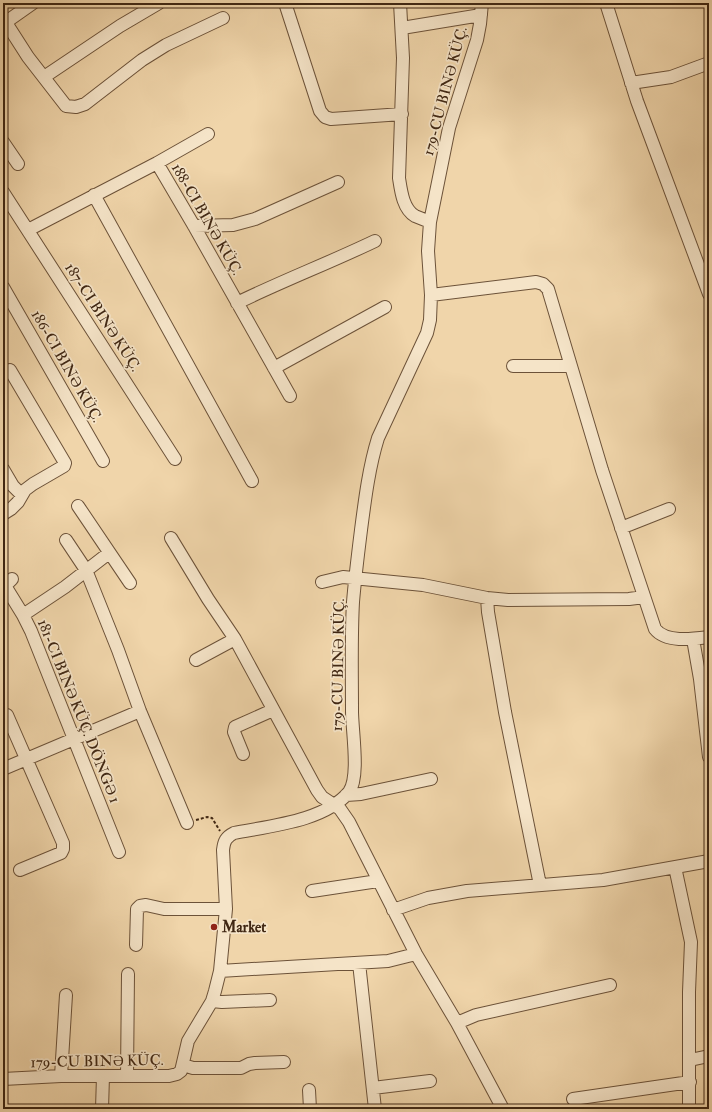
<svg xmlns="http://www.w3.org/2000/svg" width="712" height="1112" viewBox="0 0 712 1112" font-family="'IM FELL Double Pica',serif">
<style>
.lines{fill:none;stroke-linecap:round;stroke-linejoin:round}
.minor-casing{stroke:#6c5239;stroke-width:14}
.path{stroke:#402713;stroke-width:2;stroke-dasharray:3 2;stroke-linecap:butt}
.minor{stroke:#f5e4c8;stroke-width:12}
.poi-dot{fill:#8f2418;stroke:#f5e4c8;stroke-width:1.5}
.labels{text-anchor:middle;stroke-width:3.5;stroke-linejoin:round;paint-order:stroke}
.street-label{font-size:15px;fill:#402713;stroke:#f5e4c8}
.poi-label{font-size:15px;font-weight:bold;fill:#402713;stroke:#f5e4c8;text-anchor:start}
</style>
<rect width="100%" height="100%" fill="#f0d5aa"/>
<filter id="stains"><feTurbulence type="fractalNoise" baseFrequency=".005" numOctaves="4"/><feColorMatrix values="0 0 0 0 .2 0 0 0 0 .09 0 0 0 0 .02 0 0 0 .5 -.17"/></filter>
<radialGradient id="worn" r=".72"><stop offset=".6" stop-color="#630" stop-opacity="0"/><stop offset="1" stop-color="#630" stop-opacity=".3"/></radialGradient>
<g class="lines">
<defs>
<path id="minor" d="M285 3 320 111 325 117 331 119 402 114
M400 3 403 58 399 178C401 191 403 209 415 216 420 218 425 220 430 222
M606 3 637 101 709 294
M3 18 28 57 66 106 76 107 85 104 142 60 166 45 223 18
M6 22 33 3
M402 28 481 15
M44 77 120 26 159 3
M631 83 671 77 709 63
M3 142 18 164
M157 163 208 134
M3 192 175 459
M94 195 252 481
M194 226 233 225 255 219 338 182
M28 230 157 163 194 226 290 396
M3 287 103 461
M431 295 536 282 543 284 548 289 602 470 655 629C666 643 693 639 709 637
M237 303C282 281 329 263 375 241
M513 366H571
M274 368 385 307
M3 469 13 486 22 495
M78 506 130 583
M3 514 11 509 18 502 25 490 33 484 64 466 65 463 10 370
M621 528 669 509
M171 538 208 599 235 639 317 790 322 797 340 809 349 822 416 954 457 1023 503 1109
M66 540 86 570 118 650 140 711 187 823
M109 553 65 587 23 615 31 631 119 852
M12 579 6 585 7 589 23 615
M322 582 343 577 423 585 487 598 508 600 629 599 644 597
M487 598 488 612 505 712 540 885
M693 639 700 679 709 757
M196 660 235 639
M7 715 63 843V849L61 853 20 870
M243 754 234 732 235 727 273 710
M3 769 140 711
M346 795 361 794 431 779
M675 867 691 942 689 992V1109
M312 891 378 881
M393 910 428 898 467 891 603 880 709 861
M136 945 137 909 140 906 146 905 164 909H226
M359 963 375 1109
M220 971 388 961 416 954
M212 1001 222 1002 270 1000
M457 1023 476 1015 610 985
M690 1060 709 1056
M183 1065 193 1068H241L249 1064 255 1063 284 1062
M61 1076 66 995
M127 1076 128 974
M3 1079 61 1076H169L177 1074 181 1071 188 1041 212 1001 215 991 220 971 226 909 223 850C224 841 226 837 234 833 270 826 325 821 349 792 360 777 352 731 352 711 352 675 351 638 353 602 355 578 358 554 361 530 365 499 369 467 378 438L427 333 430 320 431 295 428 251 430 222 449 128 477 40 480 24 482 3
M373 1088 430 1081
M309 1090 310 1109
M573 1099 690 1082
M102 1109 103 1076"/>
</defs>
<use href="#minor" class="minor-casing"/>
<path class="path" d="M196 820 207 817 212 818 220 831"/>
<use href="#minor" class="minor"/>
</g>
<circle class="poi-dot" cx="214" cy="927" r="4"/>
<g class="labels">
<g class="street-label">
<text transform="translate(445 91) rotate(-75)" y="5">179-CU BINƏ KÜÇ.</text>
<text transform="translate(207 219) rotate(60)" y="5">188-CI BINƏ KÜÇ.</text>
<text transform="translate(103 317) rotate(57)" y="5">187-CI BINƏ KÜÇ.</text>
<text transform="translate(67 366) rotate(60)" y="5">186-CI BINƏ KÜÇ.</text>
<text transform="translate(338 665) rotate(-89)" y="5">179-CU BINƏ KÜÇ.</text>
<text transform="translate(79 711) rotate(68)" y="5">181-CI BINƏ KÜÇ. DÖNGƏ 1</text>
<text transform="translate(97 1061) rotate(-1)" y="5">179-CU BINƏ KÜÇ.</text>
</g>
<g class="poi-label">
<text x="222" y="932">Market</text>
</g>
</g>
<rect width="712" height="1112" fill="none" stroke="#f0d5aa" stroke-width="16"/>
<rect x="4" y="4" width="704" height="1104" fill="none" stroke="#402713" stroke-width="2"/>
<rect x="8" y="8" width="696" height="1096" fill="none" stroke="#402713"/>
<rect width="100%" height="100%" filter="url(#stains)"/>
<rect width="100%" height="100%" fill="url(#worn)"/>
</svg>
